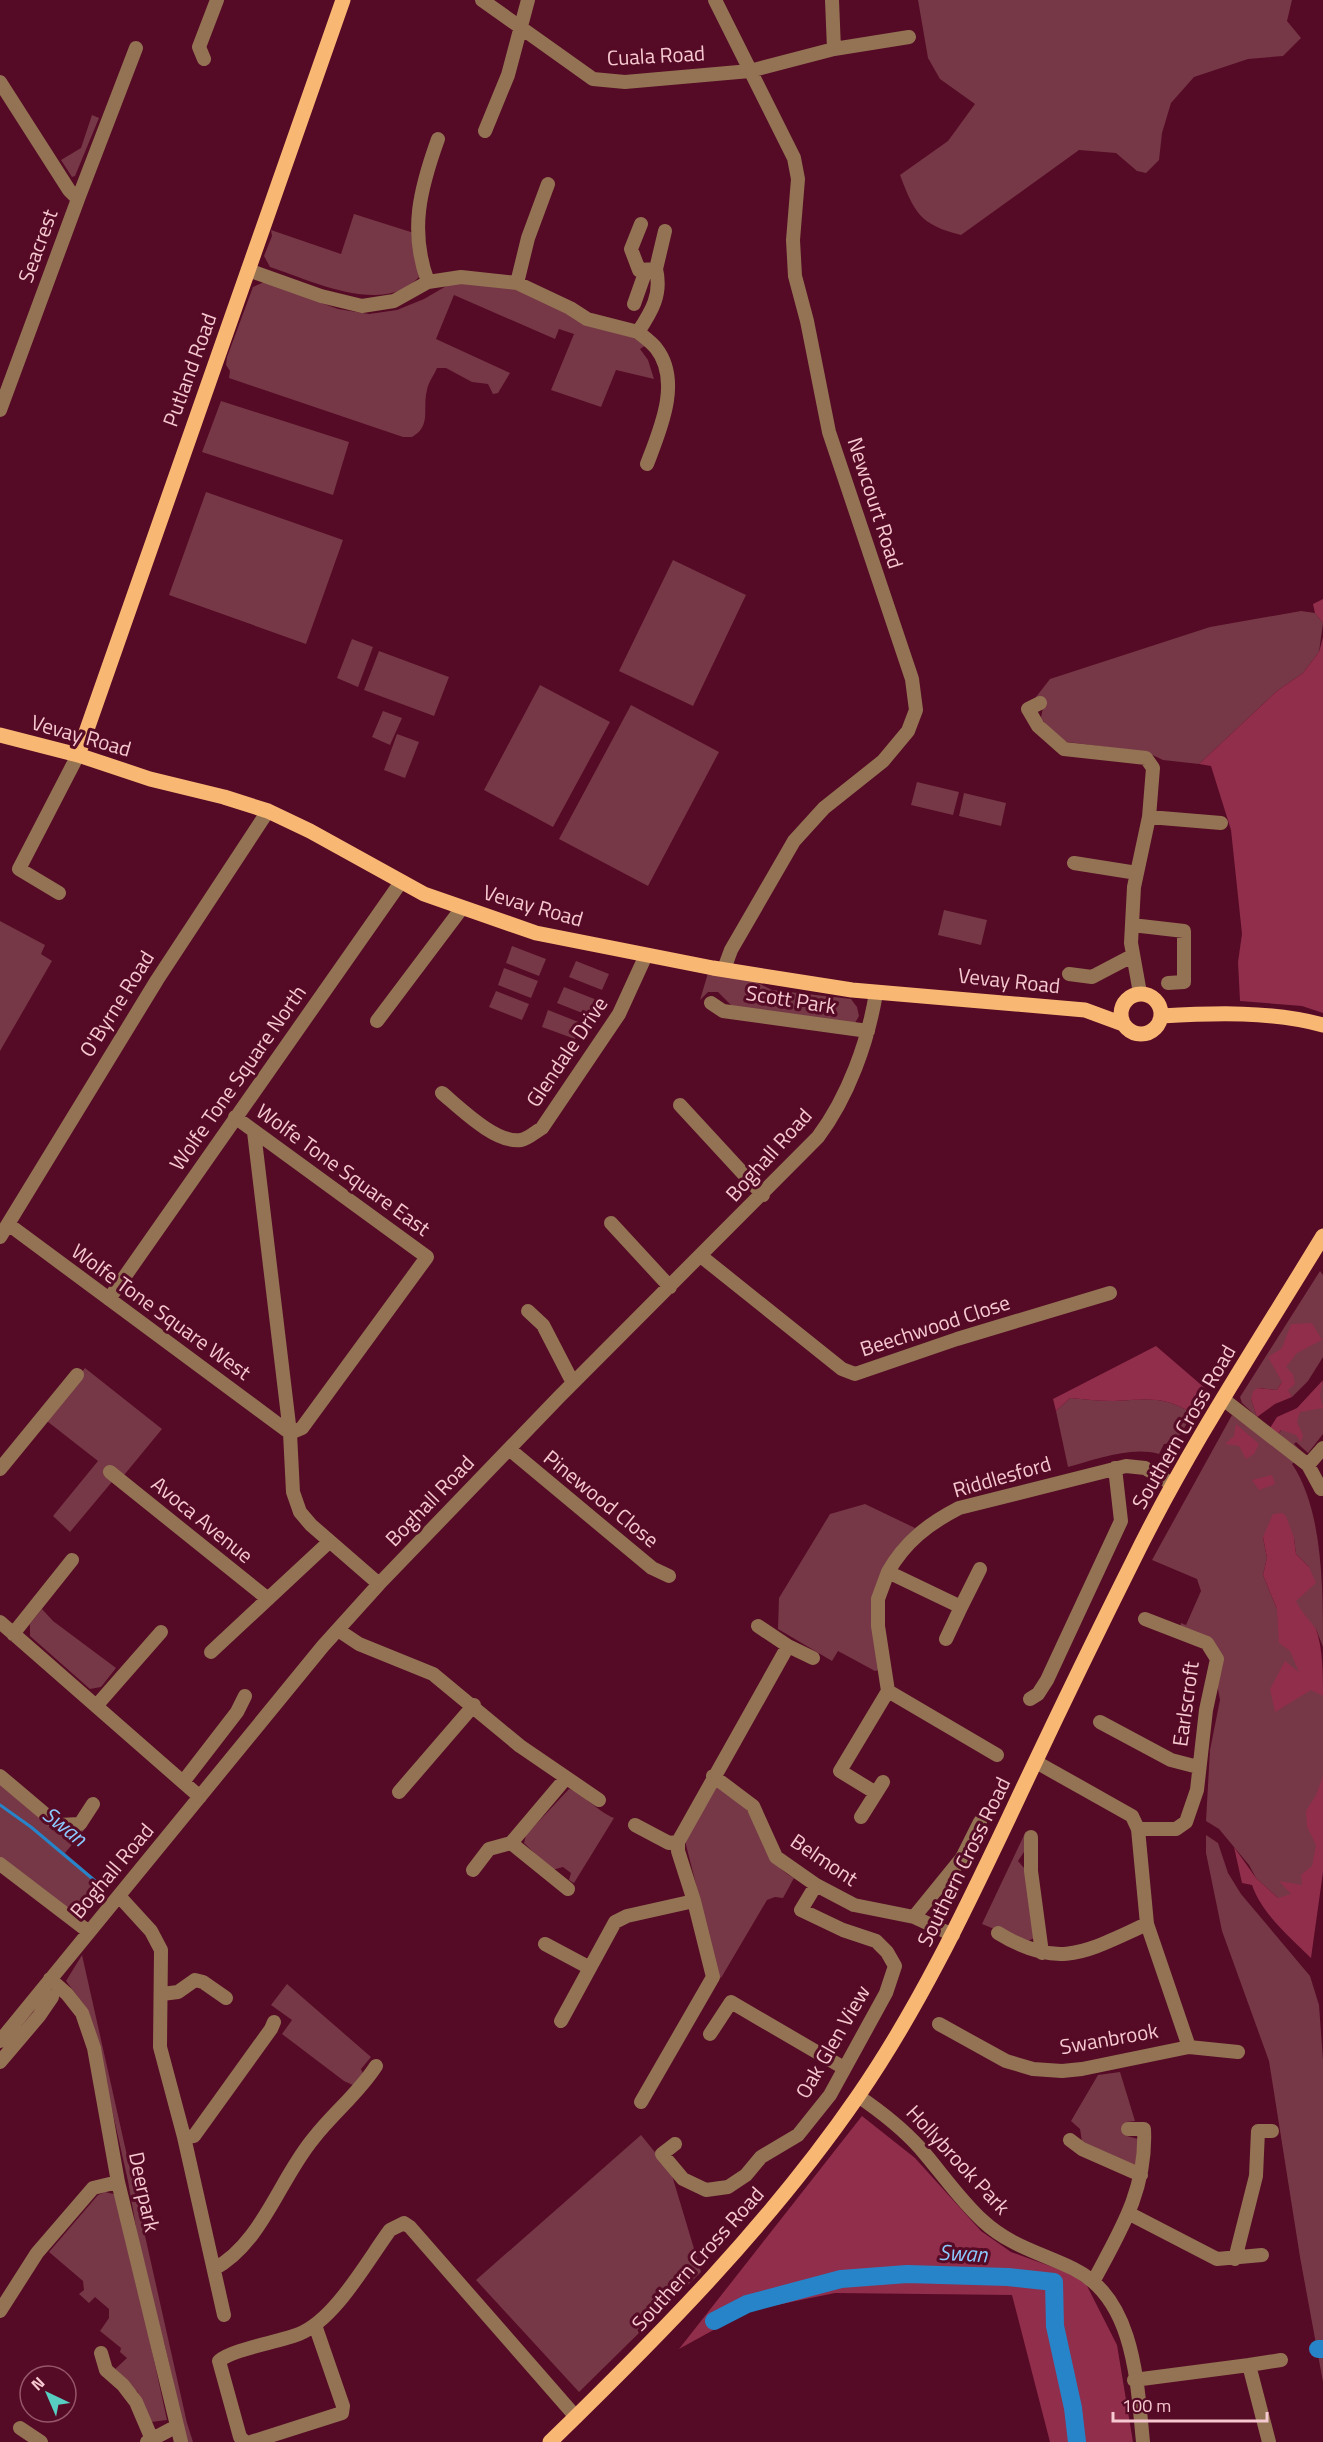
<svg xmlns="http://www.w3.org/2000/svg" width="1323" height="2442" viewBox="0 0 1323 2442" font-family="'Titillium Web',sans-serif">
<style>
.green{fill:#763847}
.forest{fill:#902e4c}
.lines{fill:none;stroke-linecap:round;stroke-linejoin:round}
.stream{stroke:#2884c8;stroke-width:3}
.river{stroke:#2884c8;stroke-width:18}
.minor{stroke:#937354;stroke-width:14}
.major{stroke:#f9b774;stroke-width:15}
.labels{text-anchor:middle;stroke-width:6;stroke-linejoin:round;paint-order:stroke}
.street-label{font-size:21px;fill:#f6c8d0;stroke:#550a25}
.water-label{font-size:22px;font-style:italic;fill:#8cc9fe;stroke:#550a25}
</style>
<rect width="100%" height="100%" fill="#550a25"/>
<path class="green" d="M918 0H1292L1287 21 1301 38 1283 56 1248 59 1194 77 1171 103 1162 133 1159 160 1146 173 1137 171 1116 153 1079 150 961 235C920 225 914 212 900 175L948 141 975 104 940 79 928 58Z
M92 115 99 118 75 176 72 177 61 160 81 148Z
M354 214 414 233 419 277C384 317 310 280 270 267L264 256 272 236 271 230 341 254Z
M264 282 338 309 369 314 397 310 424 299 448 285 469 282 503 285 540 298 584 322 639 339 646 345 640 349 648 360 654 379 616 370 601 407 551 390 574 334 559 329 555 339 454 295 436 339 510 373 498 393 493 394 488 384 472 382 446 368H437C434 375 428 383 427 390 422 408 432 426 412 437H403L229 378 230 371 226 365 227 357 253 287Z
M221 401 349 442 333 495 202 452Z
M206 492 343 540 306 644 169 595Z
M673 560 746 595 693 706 619 671Z
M1301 611 1315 613 1323 623 1319 652 1303 673 1277 691 1199 764 1163 760 1146 752 1060 741 1041 718 1043 707 1036 697 1050 679 1210 627Z
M352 639 373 647 358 687 337 678Z
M379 651 449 677 434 716 364 690Z
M540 685 610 722 553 827 484 790Z
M631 705 719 752 648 886 559 839Z
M383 711 402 718 390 745 372 737Z
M397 734 419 742 405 778 384 770Z
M917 782 959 792 953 815 911 805Z
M964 793 1006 803 1001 826 959 816Z
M944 910 987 920 981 945 938 935Z
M0 921 45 945 41 954 52 961 0 1051Z
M512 946 546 959 539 976 506 963Z
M576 961 609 974 602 990 569 977Z
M504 968 538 981 531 998 498 985Z
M708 973 752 980 772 990 851 999 857 1007 859 1016 855 1023 733 1007 718 992H708L700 1000Z
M564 987 597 1000 590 1016 557 1003Z
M496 991 529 1004 522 1020 489 1007Z
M548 1010 581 1023 575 1039 542 1027Z
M1320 1271 1323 1275V1357L1308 1381 1292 1397 1282 1382 1277 1390 1259 1388 1251 1399 1257 1417 1242 1403 1240 1397Z
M85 1368 162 1429 120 1480 116 1477 70 1532 53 1516 98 1461 43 1418Z
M1323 1382V1434L1308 1453 1296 1442 1294 1444 1302 1452 1278 1434Z
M1070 1398C1084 1399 1099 1401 1113 1401 1147 1400 1161 1395 1192 1413 1185 1425 1180 1444 1164 1444L1159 1454C1130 1446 1095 1460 1068 1467L1056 1411Z
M1232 1415 1295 1461 1292 1464C1323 1510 1323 1588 1323 1647L1316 1629 1303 1616 1295 1601 1309 1567 1296 1554 1294 1538 1263 1537 1267 1558 1263 1575 1277 1609 1323 1686V1868L1299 1903 1278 1898 1256 1878 1249 1865 1219 1829 1206 1821 1210 1750 1220 1700 1217 1684 1222 1659 1213 1641 1180 1628 1181 1623 1186 1625 1201 1591 1197 1579 1152 1560Z
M865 1504 915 1528 886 1563 874 1641 879 1670 875 1671 838 1651 832 1661 778 1629 779 1598 830 1514Z
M42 1609 53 1621 116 1668 101 1687 90 1689 30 1636V1624Z
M0 1780 55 1825 84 1830 65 1853 107 1889 82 1920 0 1858Z
M718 1786C727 1793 740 1801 747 1810 763 1834 766 1864 794 1878L783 1898 775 1897 767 1900 721 1978 716 1974V1963L685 1841 709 1791Z
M569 1789C580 1791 598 1812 614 1818L574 1883 569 1880 571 1873 563 1867 552 1870 524 1843 526 1835Z
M1026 1831V1849L1018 1861 1025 1869 1034 1938 1026 1942 982 1924Z
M1206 1835 1218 1843 1228 1873 1241 1894 1310 1976 1319 2005 1323 2060V2382L1300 2257 1269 2061 1222 1931 1206 1853Z
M82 1955 187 2423 193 2442H187L164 2342 151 2313 128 2181 98 2047 85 2006 66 1981Z
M287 1984 371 2057 361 2069 364 2076 355 2086 344 2081 282 2034 292 2020 271 2005Z
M1120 2072 1135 2121 1127 2122V2136L1138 2139V2162L1135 2165 1082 2142 1080 2129 1071 2121 1098 2075Z
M641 2135 671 2172 701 2272 579 2392 476 2280Z
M105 2192 118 2195 167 2420 151 2422 139 2400 138 2392 112 2372 127 2358 120 2352 121 2348 100 2331 109 2318V2309L95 2297 89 2303 79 2294 84 2290 83 2281 49 2252 98 2195Z"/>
<path class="forest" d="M1323 599V623L1315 613 1313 604Z
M1323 637V1013L1302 1006 1240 1001 1238 962 1242 934 1231 830 1211 766 1199 764 1277 691 1303 673 1319 652Z
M1312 1323 1322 1340 1297 1353 1286 1367 1293 1374 1295 1384 1288 1390 1292 1397 1275 1404 1257 1417 1251 1399 1253 1391 1258 1388 1277 1390 1282 1382 1268 1357 1282 1348 1291 1324Z
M1156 1346 1206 1389 1192 1413C1161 1395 1147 1400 1113 1401 1099 1401 1084 1399 1070 1398L1056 1411 1053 1399Z
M1323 1380 1320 1395 1323 1408 1300 1412 1297 1422 1303 1435 1301 1442 1296 1435 1281 1430 1278 1434 1270 1428 1277 1417 1297 1408Z
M1236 1424 1259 1444 1254 1454 1246 1459 1239 1446 1225 1444 1234 1436Z
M1272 1475 1275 1484 1259 1490 1252 1480Z
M1282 1513 1286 1516 1294 1538 1296 1554 1309 1567 1316 1583 1296 1601C1301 1612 1309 1619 1316 1629 1323 1648 1323 1675 1323 1696L1311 1690 1275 1712 1270 1689 1285 1661 1299 1672 1290 1651 1279 1643 1277 1609 1263 1575 1267 1558 1263 1537 1273 1514Z
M1323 1776V1872L1311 1958C1290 1937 1262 1914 1252 1885L1242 1883 1234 1847 1256 1878 1278 1898 1291 1894 1279 1881 1302 1885 1301 1875 1312 1866 1316 1845 1307 1827 1306 1811 1316 1795Z
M862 2116 915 2158 981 2231 1011 2252 1083 2278 1117 2345 1133 2442H1050L1012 2295 835 2293 748 2311 679 2349Z"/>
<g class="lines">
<path class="stream" d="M0 1805 31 1827 100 1885"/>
<path class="river" d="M714 2321 747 2304 841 2279 907 2274 1008 2277 1054 2282 1055 2326 1073 2408 1077 2442
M1318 2349H1323"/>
<path class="minor" d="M482 0 593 79 625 82 750 71 834 49 909 37
M715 0 794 158 798 179 793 240 795 276 807 321 829 432 912 679 916 710 908 731 883 761 824 808 794 841 731 950 724 969
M832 0 834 49
M204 59 199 47 217 0
M0 82 69 190 78 199 0 410
M485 131 508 75 528 0
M78 199 136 48
M656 269 665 231
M248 270 321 296 362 306 394 301 428 282 461 277 517 283 570 308 587 319 638 332C652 311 662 294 656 269L639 270 631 249 641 224
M428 282C409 231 420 189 438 139
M517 283 528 238 548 184
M634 304 646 270
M638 332C644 337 651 342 656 348 682 381 660 430 647 464
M1040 703 1028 709 1038 726 1064 749 1146 758 1153 768 1149 817 1134 887 1131 943 1140 993
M1149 817 1221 823
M1074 863 1137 873
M59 893 19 869 78 755
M1132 925 1184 931V982L1168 983
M1069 974 1092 977 1132 956
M711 1003 723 1011 868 1031
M377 1021 462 908
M442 1093C460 1108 496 1144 521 1140 528 1139 535 1132 542 1128L619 1014 646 955
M680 1105 763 1195
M235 1117 427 1257 302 1428 290 1433
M254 1132 290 1433 293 1492 300 1512 311 1525 379 1584
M611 1223 670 1287
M8 1224 290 1433
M0 1237 157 980 268 811
M702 1257 842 1369 855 1374 957 1339 1110 1293
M109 1299 401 882
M528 1311 543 1325 573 1383
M1223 1399 1308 1465 1321 1489
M509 1449 652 1568 669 1576
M1308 1465 1323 1448
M0 1469 77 1375
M110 1472 268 1599
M888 1572C905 1542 928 1524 959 1508L1126 1466 1145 1468 1172 1484
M0 1622 200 1797
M758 1626 788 1646 813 1658
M338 1630 359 1644 433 1674 520 1746 599 1800
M13 1634 72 1560
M946 1639 961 1607
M211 1652 329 1542
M888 1691 997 1755
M1030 1699 1038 1694 1047 1680 1121 1521 1115 1468
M97 1705 161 1632
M1100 1722 1171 1760 1198 1767
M0 1776 58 1825 80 1824 93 1804
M713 1776 753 1806 776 1857 816 1885 854 1905 914 1917
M566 1778 511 1843 568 1889
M183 1782 237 1712 245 1696
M399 1792 474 1705
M876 1793 840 1771 888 1691 878 1626V1599L888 1572 961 1607 980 1569
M861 1817 883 1782
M635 1825 669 1843 678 1842
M1138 1829H1176L1186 1822 1197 1790 1206 1710 1217 1659 1207 1643 1145 1619
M1031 1837V1871L1042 1953
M0 1864 89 1932
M473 1870 489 1849 511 1843
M119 1896 151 1931 161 1950 160 2047 184 2137 224 2315
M998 1933C1060 1971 1087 1951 1147 1924
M953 1935 914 1917 962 1858 980 1822
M545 1944 590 1968
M50 1979 67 1994 82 2013 94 2048 118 2182 181 2442
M162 1994 178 1992 195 1980 203 1982 226 1998
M561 2021 615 1922 627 1916 694 1901
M939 2024 1006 2061 1033 2069 1062 2071 1082 2069 1189 2047 1147 1924 1138 1829 1132 1816 1036 1762
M710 2034 731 2002 844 2068
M0 2041 323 1646 379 1584 559 1397 818 1137C848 1097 868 1042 876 993
M1189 2047 1238 2052
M0 2062 39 2016 52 1997
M858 2096C880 2111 902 2128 920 2148 941 2172 959 2199 983 2221 1010 2246 1041 2253 1074 2269 1135 2299 1137 2383 1143 2442
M641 2102 713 1977 694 1901 678 1851V1842L788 1646
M184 2137 194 2136 271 2029 274 2022
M1070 2140 1082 2149 1141 2175
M675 2144 662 2154 683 2179 706 2190 728 2187 746 2175 761 2157 798 2135 830 2095 886 1993 895 1966 887 1952 876 1941 843 1930 801 1910 816 1885
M1130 2214 1217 2259 1262 2255
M1235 2259 1256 2176 1258 2131H1272
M214 2269C262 2243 279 2180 313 2139 333 2113 358 2094 376 2066
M1094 2280C1121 2230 1147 2188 1144 2129H1128
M0 2311 37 2253 93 2188 118 2182
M101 2353 106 2370 123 2385 136 2402 151 2437
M1249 2365 1281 2360
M1134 2380 1249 2365 1269 2442
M20 2428 41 2442
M147 2442 177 2426
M245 2442 240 2437 219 2361C233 2349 279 2342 299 2334 335 2320 367 2261 390 2230L404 2223 410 2227 576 2417
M251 2442 342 2413 343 2406 315 2325"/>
<path class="major" d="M0 735 78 755 150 779 224 797 268 811 310 831 424 894 536 933 713 968 852 990 1085 1010 1123 1024
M78 755 343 0
M1121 1014a20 20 0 1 1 40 0a20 20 0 1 1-40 0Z
M1161 1016C1214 1013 1272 1011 1323 1025
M550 2442C661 2334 770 2224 858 2096 920 2006 966 1908 1013 1809 1052 1726 1092 1643 1133 1561 1188 1448 1258 1343 1323 1236"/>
</g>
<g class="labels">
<g class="street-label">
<text transform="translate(656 56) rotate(-3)" y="7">Cuala Road</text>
<text transform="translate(38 246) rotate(-70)" y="7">Seacrest</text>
<text transform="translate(190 370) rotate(-70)" y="7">Putland Road</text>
<text transform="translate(875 503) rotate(72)" y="7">Newcourt Road</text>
<text transform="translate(81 736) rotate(16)" y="7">Vevay Road</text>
<text transform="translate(533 906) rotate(16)" y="7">Vevay Road</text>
<text transform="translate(1009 981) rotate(6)" y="7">Vevay Road</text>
<text transform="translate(791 1000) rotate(9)" y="7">Scott Park</text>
<text transform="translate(117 1004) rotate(-58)" y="7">O'Byrne Road</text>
<text transform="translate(567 1052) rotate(-56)" y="7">Glendale Drive</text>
<text transform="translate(238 1078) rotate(-55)" y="7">Wolfe Tone Square North</text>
<text transform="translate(769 1155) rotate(-48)" y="7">Boghall Road</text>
<text transform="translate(343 1170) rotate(36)" y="7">Wolfe Tone Square East</text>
<text transform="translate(161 1312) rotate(36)" y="7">Wolfe Tone Square West</text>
<text transform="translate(935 1326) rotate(-18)" y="7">Beechwood Close</text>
<text transform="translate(1184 1427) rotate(-60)" y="7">Southern Cross Road</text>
<text transform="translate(1002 1477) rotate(-16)" y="7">Riddlesford</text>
<text transform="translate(601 1499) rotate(39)" y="7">Pinewood Close</text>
<text transform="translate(430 1501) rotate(-46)" y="7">Boghall Road</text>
<text transform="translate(202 1520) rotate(39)" y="7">Avoca Avenue</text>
<text transform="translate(1186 1704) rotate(-82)" y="7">Earlscroft</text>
<text transform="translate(824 1860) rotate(34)" y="7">Belmont</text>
<text transform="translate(964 1862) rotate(-64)" y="7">Southern Cross Road</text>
<text transform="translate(112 1871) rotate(-50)" y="7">Boghall Road</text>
<text transform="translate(1109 2039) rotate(-10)" y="7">Swanbrook</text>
<text transform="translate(833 2042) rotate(-60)" y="7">Oak Glen View</text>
<text transform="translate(958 2160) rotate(47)" y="7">Hollybrook Park</text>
<text transform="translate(144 2192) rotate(78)" y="7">Deerpark</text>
<text transform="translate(698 2259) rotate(-48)" y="7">Southern Cross Road</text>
</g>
<g class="water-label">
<text transform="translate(65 1826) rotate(38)" y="8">Swan</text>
<text transform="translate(963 2253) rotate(3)" y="8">Swan</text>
</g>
</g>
<g transform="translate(48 2394) rotate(316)"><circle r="28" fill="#550a25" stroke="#955669" stroke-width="1.5"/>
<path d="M0-4.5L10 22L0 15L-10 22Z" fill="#57cec1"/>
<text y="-9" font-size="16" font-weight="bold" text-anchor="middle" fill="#f6c8d0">N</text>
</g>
<path d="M1113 2412v9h154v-9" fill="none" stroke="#f6c8d0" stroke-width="3"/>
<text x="1122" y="2412" font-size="18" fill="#f6c8d0" stroke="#550a25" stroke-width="4.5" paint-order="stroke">100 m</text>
</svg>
